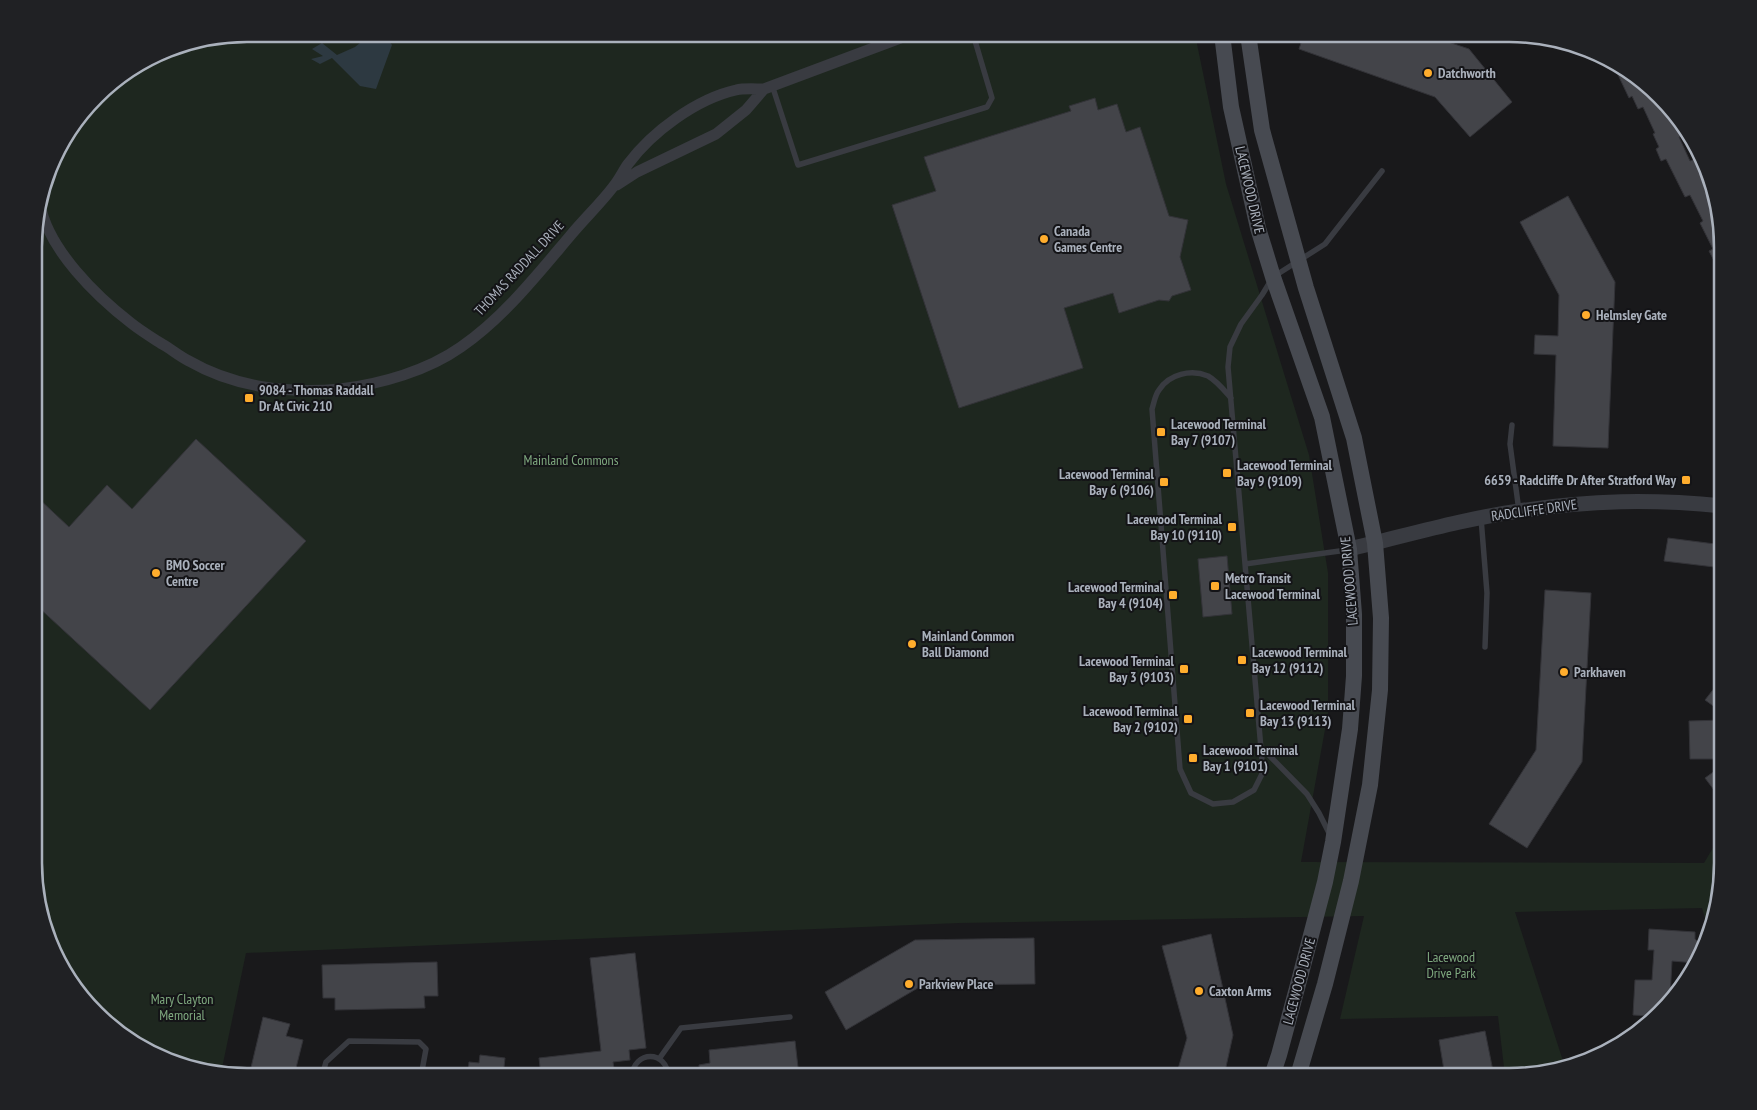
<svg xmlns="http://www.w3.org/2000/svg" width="1757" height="1110" viewBox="0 0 1757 1110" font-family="'PT Sans Narrow',sans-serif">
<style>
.built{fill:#252529}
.green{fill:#1e271f}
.water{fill:#2d3941}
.building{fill:#434449;stroke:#333338}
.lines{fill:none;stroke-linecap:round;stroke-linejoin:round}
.service{stroke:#393b41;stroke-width:5.5}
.minor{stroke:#393b41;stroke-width:11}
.tertiary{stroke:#393b41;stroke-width:15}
.secondary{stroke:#474a51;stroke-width:16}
.poi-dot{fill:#ffad2d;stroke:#141417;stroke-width:2}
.labels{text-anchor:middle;stroke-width:4;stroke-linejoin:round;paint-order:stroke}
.poi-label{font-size:14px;font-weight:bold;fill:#aab1bc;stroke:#141417;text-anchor:start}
.street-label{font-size:14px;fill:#aab1bc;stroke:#141417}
.park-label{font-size:14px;fill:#7fa97f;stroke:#141417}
.rim{fill:none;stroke:#aab1bc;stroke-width:2.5}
</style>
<rect width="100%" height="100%" fill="#19191b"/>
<path class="built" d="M248 34H504L501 38 195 44Z"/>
<path class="green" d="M504 34H1197V44L1226 184 1309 455 1328 573V713L1301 862 1704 863 1723 831V847L1714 862 1723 863V876L1717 908H1711L1714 920 1710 935 1702 908 1515 912 1564 1064 1523 1076H1505L1498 1016 1340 1019 1364 916 959 923 246 953 221 1073 192 1069 129 1040 63 970 36 890V220L56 153 106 87 166 50 195 44 501 38Z"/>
<path class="water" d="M371 34H384L392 45 376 89 360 86 332 58 320 64 311 59 323 56 312 49 322 43 337 55 355 47Z"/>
<path class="building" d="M1304 34H1425L1469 49 1512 102 1470 137 1435 97 1299 49Z
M1612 62 1628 70 1675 120 1682 136 1679 137 1690 161 1695 159 1709 189 1723 234V278L1709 251 1713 249 1700 223 1703 221 1690 195 1685 197 1666 159 1661 161 1656 149 1659 147 1653 134 1655 133 1643 107 1638 109 1632 96 1629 98Z
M1095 98 1098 110 1117 104 1126 132 1140 127 1169 216 1188 220 1180 257 1191 290 1172 296 1169 301 1159 300 1119 313 1113 293 1064 308 1083 368 959 408 892 205 936 191 924 157 1071 111 1069 106Z
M1568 196 1615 282 1608 448 1553 446 1556 355 1534 354 1535 335 1558 336 1559 295 1520 222Z
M196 439 306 541 150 710 36 605V496L69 527 107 485 132 509Z
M1668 538 1723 545V568L1664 561Z
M1227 556 1232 614 1203 617 1198 559Z
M1545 590 1591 593 1582 762 1527 848 1489 824 1536 750Z
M1723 677V713L1705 700Z
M1723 720V759H1690L1689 721Z
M1723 765V802L1705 778Z
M1649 929 1695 932V939L1704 948 1696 963 1672 961 1670 998 1650 1016 1633 1015 1635 980H1652L1654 950H1648Z
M1211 934 1233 1035 1224 1076H1176L1187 1038 1162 946Z
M1034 938 1035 984 923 985 846 1030 825 992 915 940Z
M635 953 646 1048 629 1050 630 1060 613 1062 615 1076H541L539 1058 601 1051 590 958Z
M437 962 438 996H424L425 1008 335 1010V998H323L322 965Z
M263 1017 290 1024 286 1036 303 1040 294 1076H249Z
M1485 1031 1494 1076H1445L1439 1040Z
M795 1041 799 1076H700L699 1065 710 1063 709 1050Z
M480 1055 505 1058 503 1076H468L469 1062 479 1063Z"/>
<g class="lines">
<path class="service" d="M772 85 798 165 987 107 992 98 973 34
M1231 398C1224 390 1217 381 1208 376 1191 369 1169 374 1159 390 1155 395 1154 403 1152 409L1180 769 1191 793 1213 804 1233 802 1254 790 1263 772 1228 367 1230 347 1241 324 1262 295 1273 277 1325 244 1382 171
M1512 425 1510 444 1519 511
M1481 518 1487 593 1485 647
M1245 564 1347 550
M1261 747 1307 794 1319 813 1330 835
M659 1059 681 1028 790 1017
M322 1076 326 1062 349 1041 419 1042 426 1049 421 1076
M632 1076C634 1050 667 1050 668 1076"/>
<path class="minor" d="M617 185 637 172 716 134 746 110 764 89 911 34
M40 205C49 250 96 296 131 323 141 331 151 337 162 344 171 349 179 356 189 361 234 387 289 394 340 389 381 384 427 371 461 347 504 317 537 275 570 236 584 219 600 204 613 187 619 180 623 171 628 164 652 132 696 99 736 90 744 88 755 89 764 89"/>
<path class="tertiary" d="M1349 549C1405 536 1462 519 1519 511 1590 500 1652 499 1723 506"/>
<path class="secondary" d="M1222 34 1231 107 1258 228 1273 277 1322 417 1349 549 1354 614V676L1350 729 1333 842 1325 882 1300 977 1279 1055 1272 1076
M1248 34 1262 130 1306 288 1354 438 1375 543 1381 618 1380 690 1370 785 1351 881 1325 984 1298 1076"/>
</g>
<g class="poi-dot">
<circle cx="1428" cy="73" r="5"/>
<circle cx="1044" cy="239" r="5"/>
<circle cx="1586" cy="315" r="5"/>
<rect x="244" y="393" width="10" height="10" rx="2.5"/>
<rect x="1156" y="427" width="10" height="10" rx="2.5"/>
<rect x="1222" y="468" width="10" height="10" rx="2.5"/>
<rect x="1681" y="475" width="10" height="10" rx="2.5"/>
<rect x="1159" y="477" width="10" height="10" rx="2.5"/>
<rect x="1227" y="522" width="10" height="10" rx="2.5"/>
<circle cx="156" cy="573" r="5"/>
<rect x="1210" y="581" width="10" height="10" rx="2.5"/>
<rect x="1168" y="590" width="10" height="10" rx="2.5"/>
<circle cx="912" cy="644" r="5"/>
<rect x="1237" y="655" width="10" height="10" rx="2.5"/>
<rect x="1179" y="664" width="10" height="10" rx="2.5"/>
<circle cx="1564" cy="672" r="5"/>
<rect x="1245" y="708" width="10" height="10" rx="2.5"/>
<rect x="1183" y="714" width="10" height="10" rx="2.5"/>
<rect x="1188" y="753" width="10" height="10" rx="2.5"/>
<circle cx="909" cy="984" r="5"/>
<circle cx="1199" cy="991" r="5"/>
</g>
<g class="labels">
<g class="poi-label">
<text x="1438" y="78">Datchworth</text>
<text x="1054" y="236">Canada<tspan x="1054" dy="16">Games Centre</tspan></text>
<text x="1596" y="320">Helmsley Gate</text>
<text x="259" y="395">9084 - Thomas Raddall<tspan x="259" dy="16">Dr At Civic 210</tspan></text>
<text x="1171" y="429">Lacewood Terminal<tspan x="1171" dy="16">Bay 7 (9107)</tspan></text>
<text x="1237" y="470">Lacewood Terminal<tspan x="1237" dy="16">Bay 9 (9109)</tspan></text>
<text x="1154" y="479" text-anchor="end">Lacewood Terminal<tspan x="1154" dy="16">Bay 6 (9106)</tspan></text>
<text x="1676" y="485" text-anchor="end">6659 - Radcliffe Dr After Stratford Way</text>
<text x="1222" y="524" text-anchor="end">Lacewood Terminal<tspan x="1222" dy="16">Bay 10 (9110)</tspan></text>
<text x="166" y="570">BMO Soccer<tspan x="166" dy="16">Centre</tspan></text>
<text x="1225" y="583">Metro Transit<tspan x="1225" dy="16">Lacewood Terminal</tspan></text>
<text x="1163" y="592" text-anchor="end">Lacewood Terminal<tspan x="1163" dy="16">Bay 4 (9104)</tspan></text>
<text x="922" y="641">Mainland Common<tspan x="922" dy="16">Ball Diamond</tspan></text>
<text x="1252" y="657">Lacewood Terminal<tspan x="1252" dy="16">Bay 12 (9112)</tspan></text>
<text x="1174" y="666" text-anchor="end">Lacewood Terminal<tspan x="1174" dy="16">Bay 3 (9103)</tspan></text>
<text x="1574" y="677">Parkhaven</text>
<text x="1260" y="710">Lacewood Terminal<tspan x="1260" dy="16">Bay 13 (9113)</tspan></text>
<text x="1178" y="716" text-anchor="end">Lacewood Terminal<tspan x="1178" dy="16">Bay 2 (9102)</tspan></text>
<text x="1203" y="755">Lacewood Terminal<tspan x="1203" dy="16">Bay 1 (9101)</tspan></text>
<text x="919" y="989">Parkview Place</text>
<text x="1209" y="996">Caxton Arms</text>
</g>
<g class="street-label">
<text transform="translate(1250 190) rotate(77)" y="5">LACEWOOD DRIVE</text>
<text transform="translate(519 268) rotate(-47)" y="5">THOMAS RADDALL DRIVE</text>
<text transform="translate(1534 510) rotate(-8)" y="5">RADCLIFFE DRIVE</text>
<text transform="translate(1349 581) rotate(-95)" y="5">LACEWOOD DRIVE</text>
<text transform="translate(1299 981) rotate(-75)" y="5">LACEWOOD DRIVE</text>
</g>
<g class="park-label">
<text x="571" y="465">Mainland Commons</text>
<text x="1451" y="962">Lacewood<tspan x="1451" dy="16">Drive Park</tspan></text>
<text x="182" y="1004">Mary Clayton<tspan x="182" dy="16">Memorial</tspan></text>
</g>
</g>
<path d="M0 0H1757V1110H0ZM247 42H1509A205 205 0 0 1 1714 247V863A205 205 0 0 1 1509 1068H247A205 205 0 0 1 42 863V247A205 205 0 0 1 247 42Z" fill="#202124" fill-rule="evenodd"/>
<path class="rim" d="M247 42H1509A205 205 0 0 1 1714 247V863A205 205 0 0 1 1509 1068H247A205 205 0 0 1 42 863V247A205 205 0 0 1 247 42Z"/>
</svg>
